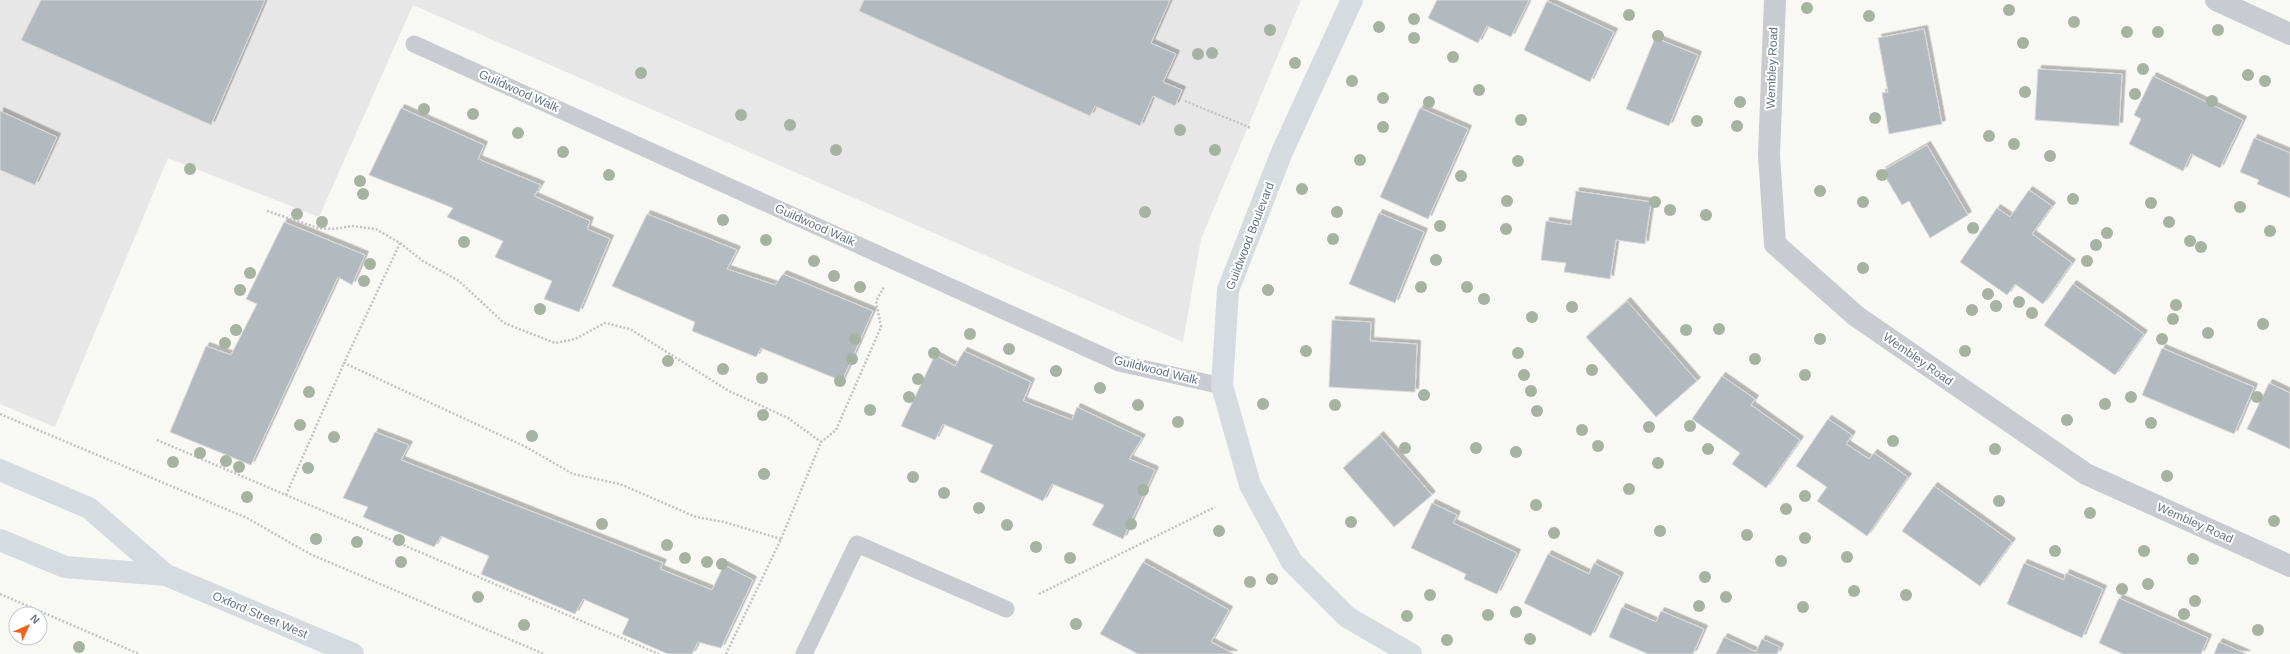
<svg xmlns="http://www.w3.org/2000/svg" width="2290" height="654" viewBox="0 0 2290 654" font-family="Helvetica,sans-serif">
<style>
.built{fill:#e6e7e6}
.building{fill:#b3babf;stroke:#dadad8;filter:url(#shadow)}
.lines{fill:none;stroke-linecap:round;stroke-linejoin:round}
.path{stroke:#c1c3c6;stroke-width:2.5;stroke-dasharray:2 2;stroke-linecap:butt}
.lane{stroke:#c8cbcf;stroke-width:17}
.street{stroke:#c8cbcf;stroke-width:22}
.secondary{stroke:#d6dbe0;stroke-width:22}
.tree{fill:#a6b3a3}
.labels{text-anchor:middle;stroke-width:4;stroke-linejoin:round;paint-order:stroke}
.street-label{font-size:12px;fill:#657588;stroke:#fff}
</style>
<defs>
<filter id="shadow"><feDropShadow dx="3.5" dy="-3.5" stdDeviation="0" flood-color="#0004"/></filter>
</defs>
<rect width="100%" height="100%" fill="#f8f8f5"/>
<path class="built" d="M0 0H1301L1201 239 1183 342 413 5 319 217 168 158 55 427 0 404Z"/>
<path class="building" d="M41 0H265L211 125 21 40Z
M864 0H1170L1151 43 1176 54 1163 82 1182 90 1175 106 1153 96 1140 126 1095 106 1090 116 859 11Z
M1437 0H1529L1511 37 1487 26 1478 43 1428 18Z
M1547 1 1614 32 1590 82 1524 50Z
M1924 29 1942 124 1889 134 1882 93 1888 92 1878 38Z
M1655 38 1698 55 1669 126 1626 109Z
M2038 69 2122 74 2119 126 2035 120Z
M2153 76 2243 120 2220 168 2191 154 2183 171 2129 144 2141 119 2134 115Z
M401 108 484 145 478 159 541 185 534 196 590 221 587 229 610 239 579 312 544 299 552 281 495 257 503 241 447 217 453 208 369 175Z
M1420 108 1468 129 1428 219 1380 197Z
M0 111 57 137 35 185 0 170Z
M2254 138 2290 153V198L2257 184 2259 180 2240 172Z
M1927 145 1968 215 1930 238 1909 201 1902 205 1882 171Z
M2029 190 2052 206 2032 234 2072 263 2043 304 2015 284 2007 295 1960 262 1997 208 2010 217Z
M1576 191 1651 202 1645 244 1616 240 1610 279 1564 272 1566 263 1541 260 1546 221 1571 225Z
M1379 213 1424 232 1395 303 1349 284Z
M647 214 737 250 727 269 775 285 783 274 873 311 842 381 761 348 756 357 692 331 695 322 612 286Z
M284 222 365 255 352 285 338 277 251 465 170 432 206 346 231 355 257 304 246 299Z
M2073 284 2144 334 2115 375 2044 325Z
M1627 301 1697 381 1656 417 1586 337Z
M1332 320 1371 322 1370 341 1417 344 1415 392 1329 387Z
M2162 348 2254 387 2234 434 2142 395Z
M964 351 1031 382 1023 401 1072 420 1077 407 1142 438 1129 459 1155 470 1123 539 1092 525 1104 505 1052 484 1043 501 980 472 993 445 943 424 935 440 901 426 935 355 955 366Z
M1722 376 1755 399 1751 405 1800 440 1766 488 1732 464 1740 453 1692 419Z
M2269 383 2290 393V449L2247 429Z
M1828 419 1852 435 1846 444 1869 459 1874 453 1908 477 1867 536 1817 501 1827 487 1796 466Z
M375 432 409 445 401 460 663 563 660 569 712 590 724 565 753 580 721 648 698 642 692 654H668L622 634 629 619 583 599 575 614 481 574 489 556 441 536 434 547 363 517 368 507 343 498Z
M1380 435 1432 495 1394 527 1343 468Z
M1934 486 2012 542 1980 586 1902 531Z
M1432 503 1457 515 1453 523 1517 553 1497 594 1464 579 1466 574 1411 548Z
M1548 554 1589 574 1594 563 1620 576 1591 636 1524 603Z
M1143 562 1229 610 1211 642 1234 654H1138L1100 634Z
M2024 563 2064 580 2066 573 2103 589 2082 638 2007 604Z
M2119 598 2208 638 2201 654H2123L2099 643Z
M1622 607 1656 622 1661 611 1704 629 1693 654H1648L1609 637Z
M1724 637 1756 652 1762 639 1780 647 1777 654H1716Z
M2219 642 2247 654H2214Z"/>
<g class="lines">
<path class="path" d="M1185 101 1251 128
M267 211 318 228 333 229 353 226 376 229 400 243 344 363 526 447 573 474 620 484 696 517 724 522 781 539
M400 243 423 261 459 281 504 323 527 332 555 343 575 339 605 323 630 329 729 391 788 418 821 442
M0 414 247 518 310 554 544 654
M157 440 659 654
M286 495 344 363
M0 594 139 654
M1039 594 1215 507
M726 654 781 539 821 442 836 430 881 327 876 301 884 287"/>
<path class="lane" d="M414 44 1119 363 1222 386
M804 654 857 544 1006 609"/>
<path class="street" d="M1775 0 1769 155 1775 244 1856 316 2086 474 2290 566
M2216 0 2290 34"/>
<path class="secondary" d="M1352 0 1282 152 1228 290 1222 386 1250 485 1292 562 1347 617 1411 654
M0 470 89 508 166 575 353 654
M0 540 65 567 166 575"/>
</g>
<g class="tree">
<circle cx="1807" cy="8" r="6"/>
<circle cx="2009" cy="10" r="6"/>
<circle cx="1629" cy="15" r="6"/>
<circle cx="1869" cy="16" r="6"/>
<circle cx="1414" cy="19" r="6"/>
<circle cx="2074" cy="22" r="6"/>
<circle cx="1379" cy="27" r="6"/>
<circle cx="1270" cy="30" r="6"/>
<circle cx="2218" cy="30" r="6"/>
<circle cx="2127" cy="32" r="6"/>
<circle cx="2158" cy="32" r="6"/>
<circle cx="1658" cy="36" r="6"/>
<circle cx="1414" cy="38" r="6"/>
<circle cx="2023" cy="43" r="6"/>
<circle cx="1212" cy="53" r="6"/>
<circle cx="1198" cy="54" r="6"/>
<circle cx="1453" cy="57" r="6"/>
<circle cx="1295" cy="63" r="6"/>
<circle cx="2143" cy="69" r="6"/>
<circle cx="641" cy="73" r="6"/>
<circle cx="2248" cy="75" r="6"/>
<circle cx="1352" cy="81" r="6"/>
<circle cx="2265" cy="81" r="6"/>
<circle cx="1479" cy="90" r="6"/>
<circle cx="2025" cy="92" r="6"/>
<circle cx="2135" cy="94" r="6"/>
<circle cx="1383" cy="98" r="6"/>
<circle cx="2212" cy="101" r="6"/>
<circle cx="1429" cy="102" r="6"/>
<circle cx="1740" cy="102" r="6"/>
<circle cx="424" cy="109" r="6"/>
<circle cx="473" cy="114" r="6"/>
<circle cx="741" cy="115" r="6"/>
<circle cx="1875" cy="118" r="6"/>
<circle cx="1521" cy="120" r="6"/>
<circle cx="1697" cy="121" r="6"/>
<circle cx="790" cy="125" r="6"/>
<circle cx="1737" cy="126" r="6"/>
<circle cx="1383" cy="127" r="6"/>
<circle cx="1180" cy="130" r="6"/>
<circle cx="518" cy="133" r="6"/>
<circle cx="1989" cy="136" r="6"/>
<circle cx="2014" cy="144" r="6"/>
<circle cx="836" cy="150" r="6"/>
<circle cx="1215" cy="150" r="6"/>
<circle cx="563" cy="152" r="6"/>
<circle cx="2050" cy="156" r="6"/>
<circle cx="1360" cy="160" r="6"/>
<circle cx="1518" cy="161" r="6"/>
<circle cx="190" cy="169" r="6"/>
<circle cx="609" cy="175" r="6"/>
<circle cx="1882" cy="175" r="6"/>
<circle cx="1461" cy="176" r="6"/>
<circle cx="360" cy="181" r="6"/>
<circle cx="1302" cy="189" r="6"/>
<circle cx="1820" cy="191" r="6"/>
<circle cx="363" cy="194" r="6"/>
<circle cx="2073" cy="199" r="6"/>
<circle cx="1507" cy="201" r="6"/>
<circle cx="1655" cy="202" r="6"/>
<circle cx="1863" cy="202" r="6"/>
<circle cx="2151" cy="203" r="6"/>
<circle cx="2240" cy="207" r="6"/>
<circle cx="1670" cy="210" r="6"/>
<circle cx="1145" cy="212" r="6"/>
<circle cx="1337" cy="212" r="6"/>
<circle cx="297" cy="214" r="6"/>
<circle cx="1706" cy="215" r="6"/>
<circle cx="723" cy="220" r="6"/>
<circle cx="322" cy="222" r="6"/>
<circle cx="2169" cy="222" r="6"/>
<circle cx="1440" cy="226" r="6"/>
<circle cx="1973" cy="228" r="6"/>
<circle cx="1506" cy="229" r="6"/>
<circle cx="2270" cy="231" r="6"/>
<circle cx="2107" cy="233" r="6"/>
<circle cx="1333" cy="239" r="6"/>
<circle cx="766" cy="240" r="6"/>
<circle cx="2190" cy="241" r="6"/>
<circle cx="464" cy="242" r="6"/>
<circle cx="2096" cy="245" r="6"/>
<circle cx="2201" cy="247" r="6"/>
<circle cx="1436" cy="260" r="6"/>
<circle cx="814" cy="261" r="6"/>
<circle cx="2087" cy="261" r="6"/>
<circle cx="370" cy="264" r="6"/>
<circle cx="1863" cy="268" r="6"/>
<circle cx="250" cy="273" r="6"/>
<circle cx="834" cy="276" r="6"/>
<circle cx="364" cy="281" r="6"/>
<circle cx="860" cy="287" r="6"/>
<circle cx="1421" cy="287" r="6"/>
<circle cx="1467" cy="287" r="6"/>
<circle cx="240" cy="290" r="6"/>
<circle cx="1268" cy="290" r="6"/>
<circle cx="1988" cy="294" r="6"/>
<circle cx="1484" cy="299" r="6"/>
<circle cx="2019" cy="302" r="6"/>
<circle cx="2176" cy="305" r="6"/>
<circle cx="1996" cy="306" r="6"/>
<circle cx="1572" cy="307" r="6"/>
<circle cx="540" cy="309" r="6"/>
<circle cx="1972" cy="310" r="6"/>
<circle cx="2032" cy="313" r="6"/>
<circle cx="1532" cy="317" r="6"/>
<circle cx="2173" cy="319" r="6"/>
<circle cx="2263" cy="324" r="6"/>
<circle cx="1719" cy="329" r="6"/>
<circle cx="236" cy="330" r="6"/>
<circle cx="1686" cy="330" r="6"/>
<circle cx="2208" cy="333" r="6"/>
<circle cx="970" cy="334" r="6"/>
<circle cx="855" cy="339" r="6"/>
<circle cx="1820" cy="339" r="6"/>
<circle cx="2162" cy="339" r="6"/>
<circle cx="225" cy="343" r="6"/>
<circle cx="1009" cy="349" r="6"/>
<circle cx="1306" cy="351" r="6"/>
<circle cx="1965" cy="351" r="6"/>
<circle cx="934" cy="353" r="6"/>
<circle cx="1518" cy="353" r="6"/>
<circle cx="852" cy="359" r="6"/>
<circle cx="1755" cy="359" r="6"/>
<circle cx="668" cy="361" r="6"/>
<circle cx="723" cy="369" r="6"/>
<circle cx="1592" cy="370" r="6"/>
<circle cx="1056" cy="371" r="6"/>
<circle cx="1524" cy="375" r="6"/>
<circle cx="1805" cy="375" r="6"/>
<circle cx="762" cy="378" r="6"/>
<circle cx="918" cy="379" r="6"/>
<circle cx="840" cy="381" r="6"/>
<circle cx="1100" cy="388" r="6"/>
<circle cx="1531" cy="391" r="6"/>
<circle cx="309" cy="392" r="6"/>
<circle cx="1424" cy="395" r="6"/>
<circle cx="909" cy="397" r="6"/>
<circle cx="2131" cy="397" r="6"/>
<circle cx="2257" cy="397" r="6"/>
<circle cx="1263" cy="404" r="6"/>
<circle cx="2105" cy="404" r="6"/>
<circle cx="1138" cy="405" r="6"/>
<circle cx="1335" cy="405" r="6"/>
<circle cx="870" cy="410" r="6"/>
<circle cx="1537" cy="411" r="6"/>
<circle cx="763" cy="415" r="6"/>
<circle cx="2067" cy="420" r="6"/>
<circle cx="1178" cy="422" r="6"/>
<circle cx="2151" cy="423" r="6"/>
<circle cx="300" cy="425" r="6"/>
<circle cx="1690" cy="426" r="6"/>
<circle cx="1649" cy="427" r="6"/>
<circle cx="1582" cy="430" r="6"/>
<circle cx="532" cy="436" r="6"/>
<circle cx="334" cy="437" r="6"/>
<circle cx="1893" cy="441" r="6"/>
<circle cx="1598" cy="446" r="6"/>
<circle cx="1405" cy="448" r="6"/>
<circle cx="1476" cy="448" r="6"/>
<circle cx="1708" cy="449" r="6"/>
<circle cx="1995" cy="449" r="6"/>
<circle cx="1516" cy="452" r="6"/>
<circle cx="200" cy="453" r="6"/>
<circle cx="226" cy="461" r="6"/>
<circle cx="173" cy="462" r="6"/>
<circle cx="1658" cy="463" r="6"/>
<circle cx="239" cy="467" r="6"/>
<circle cx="308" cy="468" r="6"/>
<circle cx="764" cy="474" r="6"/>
<circle cx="2167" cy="476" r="6"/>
<circle cx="913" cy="477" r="6"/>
<circle cx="1629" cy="489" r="6"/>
<circle cx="1143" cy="490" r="6"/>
<circle cx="944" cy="493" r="6"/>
<circle cx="1805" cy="496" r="6"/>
<circle cx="247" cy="497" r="6"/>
<circle cx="1999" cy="501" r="6"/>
<circle cx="1536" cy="505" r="6"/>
<circle cx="979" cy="508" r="6"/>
<circle cx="1786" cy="509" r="6"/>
<circle cx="2090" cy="513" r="6"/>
<circle cx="2274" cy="521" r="6"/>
<circle cx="1351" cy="522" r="6"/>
<circle cx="602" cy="524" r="6"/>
<circle cx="1131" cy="524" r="6"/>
<circle cx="1007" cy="525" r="6"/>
<circle cx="1219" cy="531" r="6"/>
<circle cx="1660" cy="531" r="6"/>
<circle cx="1554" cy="533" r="6"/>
<circle cx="1747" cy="535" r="6"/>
<circle cx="1805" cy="538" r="6"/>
<circle cx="316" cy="539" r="6"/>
<circle cx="399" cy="540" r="6"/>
<circle cx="357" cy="542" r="6"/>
<circle cx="667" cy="545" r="6"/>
<circle cx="1036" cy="547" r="6"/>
<circle cx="2055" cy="551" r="6"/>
<circle cx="2144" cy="551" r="6"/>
<circle cx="1847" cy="557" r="6"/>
<circle cx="685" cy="558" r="6"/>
<circle cx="1070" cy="558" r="6"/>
<circle cx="2193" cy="559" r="6"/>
<circle cx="1781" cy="561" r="6"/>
<circle cx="401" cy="562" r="6"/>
<circle cx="707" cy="562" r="6"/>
<circle cx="722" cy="564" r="6"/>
<circle cx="1705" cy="577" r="6"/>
<circle cx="1272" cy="579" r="6"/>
<circle cx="1250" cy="582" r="6"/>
<circle cx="2148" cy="584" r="6"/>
<circle cx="2122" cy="589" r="6"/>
<circle cx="1854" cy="591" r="6"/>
<circle cx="1430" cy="595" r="6"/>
<circle cx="1906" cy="595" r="6"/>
<circle cx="478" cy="597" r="6"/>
<circle cx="1726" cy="597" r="6"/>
<circle cx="2195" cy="601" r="6"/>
<circle cx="1699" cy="606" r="6"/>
<circle cx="1803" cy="607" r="6"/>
<circle cx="1516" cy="612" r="6"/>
<circle cx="2184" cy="614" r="6"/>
<circle cx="1488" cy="615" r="6"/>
<circle cx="1407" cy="616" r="6"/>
<circle cx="1076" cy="624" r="6"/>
<circle cx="524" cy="625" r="6"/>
<circle cx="2258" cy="630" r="6"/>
<circle cx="1530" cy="639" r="6"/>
<circle cx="1447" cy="640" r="6"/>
<circle cx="79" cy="647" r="6"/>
</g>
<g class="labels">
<g class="street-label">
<text transform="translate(1772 68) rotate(-88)" y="4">Wembley Road</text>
<text transform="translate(519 91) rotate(24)" y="4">Guildwood Walk</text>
<text transform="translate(815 225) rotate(24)" y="4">Guildwood Walk</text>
<text transform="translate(1250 236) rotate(-69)" y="4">Guildwood Boulevard</text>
<text transform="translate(1918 359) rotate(35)" y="4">Wembley Road</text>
<text transform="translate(1156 370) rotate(14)" y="4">Guildwood Walk</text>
<text transform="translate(2195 523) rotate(24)" y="4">Wembley Road</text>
<text transform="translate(260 615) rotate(23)" y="4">Oxford Street West</text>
</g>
</g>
<g transform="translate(28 626) rotate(45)"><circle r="19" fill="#ffffff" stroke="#c1c8cf"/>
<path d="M0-3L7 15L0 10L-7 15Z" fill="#ef631e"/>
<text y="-6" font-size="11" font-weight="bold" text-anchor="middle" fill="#657588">N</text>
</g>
</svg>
